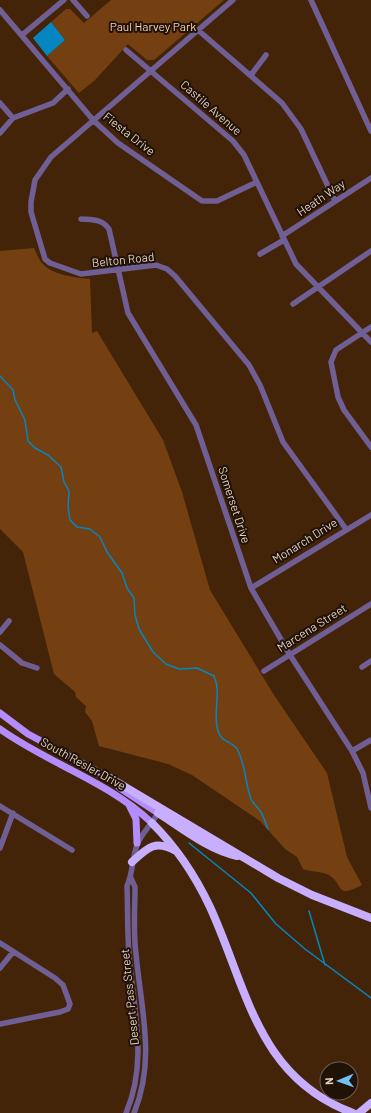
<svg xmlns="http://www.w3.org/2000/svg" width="371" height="1113" viewBox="0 0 371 1113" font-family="Barlow,sans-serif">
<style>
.green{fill:#744011}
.water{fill:#0586c1}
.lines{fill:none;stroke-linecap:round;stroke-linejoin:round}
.stream{stroke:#0586c1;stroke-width:1.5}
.minor{stroke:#705f95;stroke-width:5.5}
.major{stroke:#b38dfd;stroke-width:7}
.highway{stroke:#c7aefe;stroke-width:8}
.labels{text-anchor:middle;stroke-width:4;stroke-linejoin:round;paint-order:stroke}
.park-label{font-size:12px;fill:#fcd1b2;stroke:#201207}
.street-label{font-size:12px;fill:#e3cebf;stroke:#201207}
</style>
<rect width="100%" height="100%" fill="#442408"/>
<path class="green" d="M111 0H224L154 60H147L128 44 95 80 79 93 47 56 65 40 51 22 66 9H70L84 23Z
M34 248C37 254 39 261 44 265 54 275 76 278 90 279L92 333 97 331 163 440 182 492 210 590 274 695 327 773 347 857 362 885C335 899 345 886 329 875 321 871 311 872 303 869L297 857 285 849 260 821 192 775 168 764 99 746 92 721 85 712 86 706 76 697 75 692 54 674 23 552 0 529V251Z"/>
<path class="water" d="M51 22 65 40 47 56 33 38Z"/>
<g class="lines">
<path class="stream" d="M0 376 13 390 15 400 25 420 28 441 35 448 48 455 61 467 64 482 69 491 68 507 70 520 77 527 90 529 100 537 107 552 122 573 127 588 134 598 135 615 139 629 153 652 166 664 179 669 197 668 214 676C222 694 212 713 218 731 222 743 232 741 237 749 246 765 245 783 251 799 253 804 258 807 261 812 264 817 265 823 268 829
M189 843 251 893 276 924 305 949 371 998
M309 911 325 965"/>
<path class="minor" d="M73 0 87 16
M233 0 51 157 35 180 31 202V212L45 259 50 263 81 274 156 265 167 269 175 276 249 365 260 385 283 442 346 529
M311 0 371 131
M0 10 94 121 118 143 202 201H217L257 182
M198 30 282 103 301 129 335 201
M22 35 64 0
M126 50 233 141 244 155 296 264 371 342
M251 75 266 55
M0 103 13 118
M0 133 13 118 53 103 68 89
M81 219C93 220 102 219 109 229L128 313 196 425 251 588 290 655 352 751 363 773 371 808
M282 236 371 178
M260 254 284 240
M293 304 371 251
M371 327 336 350 331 362 338 397 344 410 371 447
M251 588 371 515
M0 632 9 621
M0 645 22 663 37 668
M362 667 371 661
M264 671 371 604
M352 751 371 740
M0 806 72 850
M0 848 13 813
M131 878 135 887C135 909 133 932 136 954 141 1009 156 1060 134 1113
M0 943 55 978 63 985 70 1004 68 1009 60 1012 0 1024
M0 968 13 952
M126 1113C147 1064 135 1016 130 966 127 939 128 913 127 886 133 873 132 859 137 845 141 834 152 824 158 813"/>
<path class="major" d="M0 713 28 734 110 778 120 788 158 813
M0 729C49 764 108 781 152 823
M129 805 136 819 137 843"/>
<path class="highway" d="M110 778 278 878 312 895 371 918
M158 813C183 829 209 850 237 856
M152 823C177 848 195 875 210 907 248 990 257 1077 353 1113
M132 862C147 848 155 839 176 851
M359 1113 371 1103"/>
</g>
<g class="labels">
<g class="park-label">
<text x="153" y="31">Paul Harvey Park</text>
</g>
<g class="street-label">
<text transform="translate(211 108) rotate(41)" y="4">Castile Avenue</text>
<text transform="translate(129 134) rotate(38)" y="4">Fiesta Drive</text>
<text transform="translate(321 198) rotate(-34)" y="4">Heath Way</text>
<text transform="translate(123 260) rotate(-6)" y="4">Belton Road</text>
<text transform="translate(234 505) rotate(72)" y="4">Somerset Drive</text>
<text transform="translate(305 541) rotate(-32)" y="4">Monarch Drive</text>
<text transform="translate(312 628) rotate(-32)" y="4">Marcena Street</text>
<text transform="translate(83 764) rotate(29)" y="4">South Resler Drive</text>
<text transform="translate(130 997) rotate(-96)" y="4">Desert Pass Street</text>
</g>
</g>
<g transform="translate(339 1081) rotate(268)"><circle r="19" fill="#201207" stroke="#6e5d51"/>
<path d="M0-3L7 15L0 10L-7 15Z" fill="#70c1f4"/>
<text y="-6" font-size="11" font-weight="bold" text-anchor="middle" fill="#e3cebf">N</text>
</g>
</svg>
